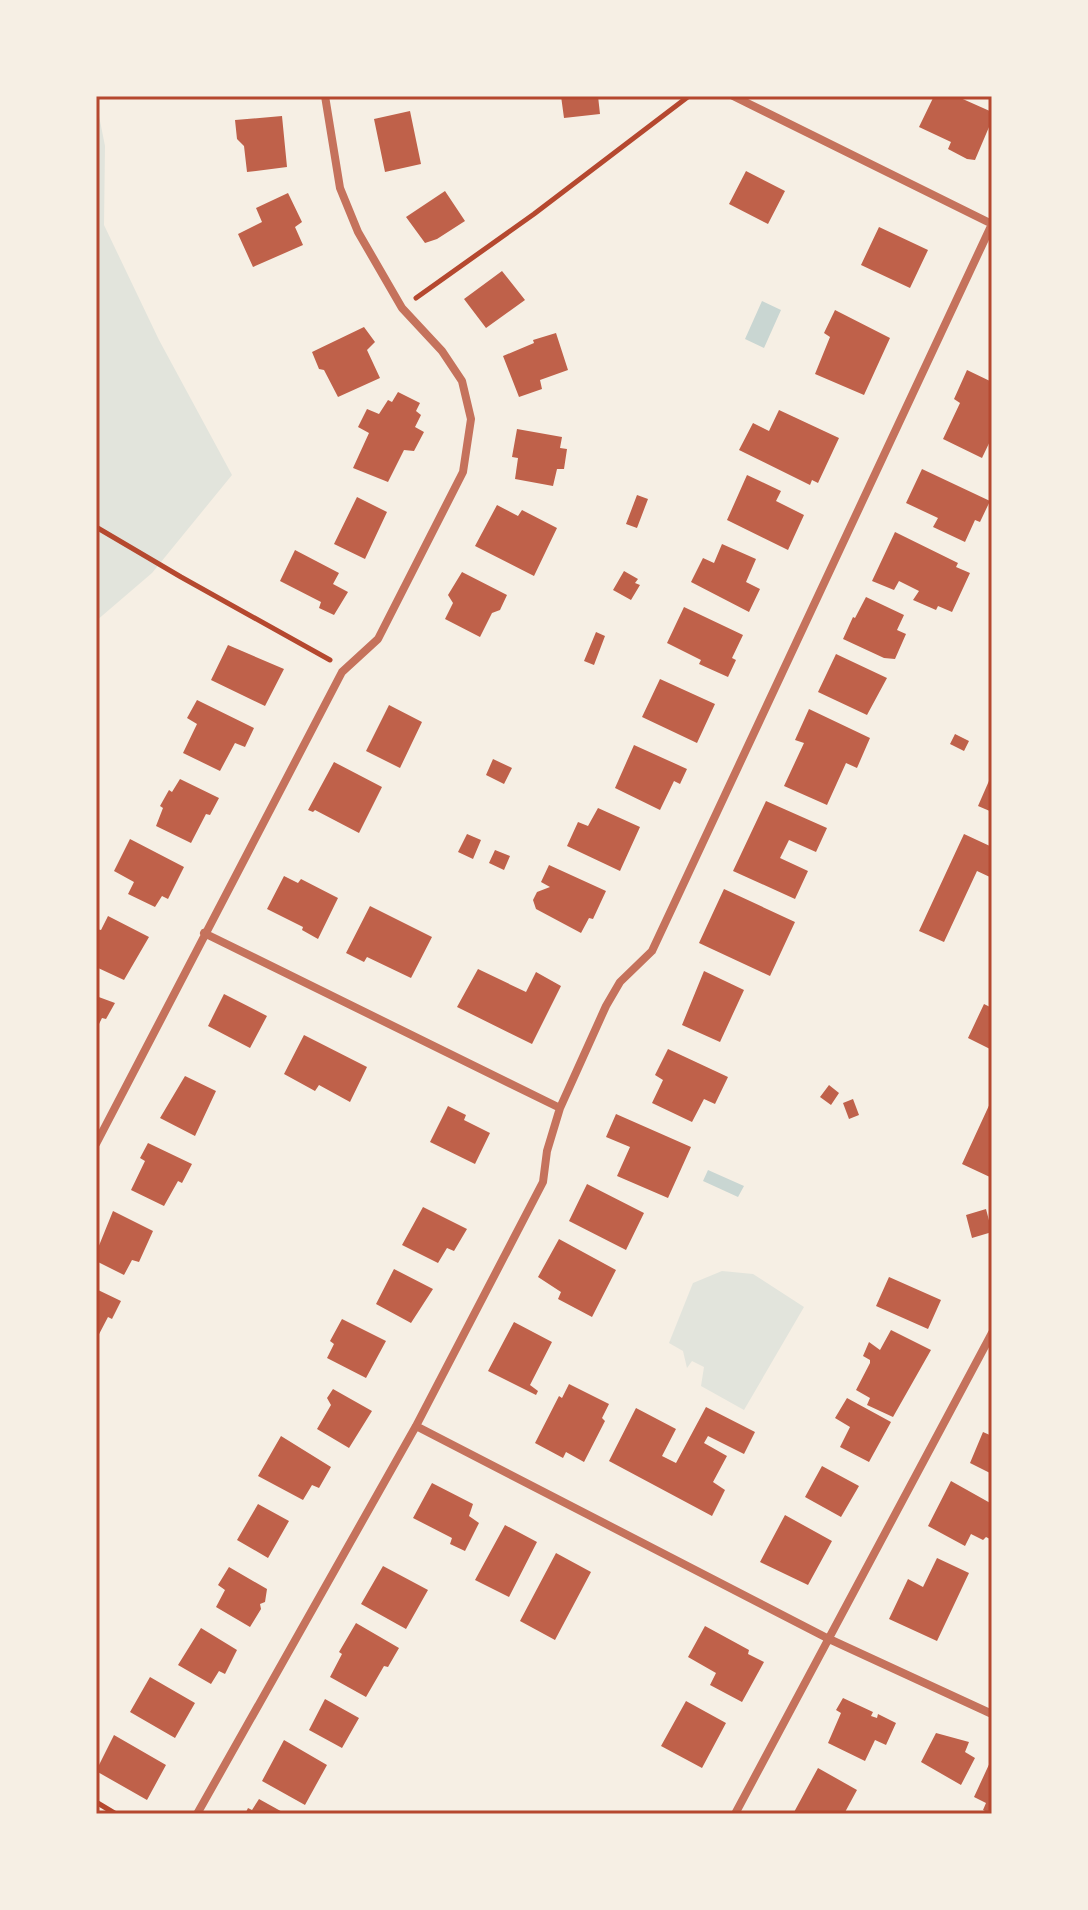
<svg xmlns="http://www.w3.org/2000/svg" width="1088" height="1910" viewBox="0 0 1088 1910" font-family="'DejaVu Sans',sans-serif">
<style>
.green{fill:#e2e4dc}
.water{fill:#c9d6d2}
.building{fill:#bf614a}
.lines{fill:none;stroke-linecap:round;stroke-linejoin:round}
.path{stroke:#b5482f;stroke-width:5}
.minor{stroke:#c5725c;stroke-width:8}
.neatline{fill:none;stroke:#b5482f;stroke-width:3}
</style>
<rect width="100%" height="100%" fill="#f6efe4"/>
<path class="green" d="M96 101 105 146 104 225 159 340 232 475 152 573 96 621Z
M722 1271 753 1274 804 1307 744 1410 701 1386 704 1367 692 1361 687 1368 683 1351 669 1343 693 1283Z"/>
<path class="water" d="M762 301 781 310 764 348 745 339Z
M708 1170 744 1186 738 1197 703 1181Z"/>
<path class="building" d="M561 96H598L600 114 564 118Z
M934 96H956L992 112V120L975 160 967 159 948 149 951 142 919 127Z
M410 111 421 164 385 172 374 119Z
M282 116 287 167 247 172 244 146 237 139 235 120Z
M746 171 785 191 768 224 729 204Z
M445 191 465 221 437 239 425 243 406 217Z
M288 193 302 222 295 227 303 245 253 267 238 234 262 222 256 208Z
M879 227 928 250 910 288 861 265Z
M502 271 525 300 486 328 464 299Z
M835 310 890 338 864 395 815 374 830 337 824 333Z
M364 327 375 342 367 350 380 378 338 397 324 370 319 369 312 352Z
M556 333 568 370 540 380 542 389 519 397 503 356 534 343 533 340Z
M967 370 992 382V437L982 458 943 439 960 403 954 399Z
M398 392 420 403 416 411 421 415 415 427 424 432 414 451 404 450 388 482 353 468 369 433 358 427 367 409 379 414 388 400 392 402Z
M779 410 839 438 818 483 812 480 810 485 739 450 753 423 769 431Z
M517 429 562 437 560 448 567 449 564 469H557L553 486 515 479 518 458 512 457Z
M922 469 990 501 980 522 975 520 965 542 933 527 938 518 906 503Z
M747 475 781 491 776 501 804 515 788 550 727 520Z
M637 495 648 499 637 528 626 524Z
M357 497 387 512 365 559 334 544Z
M497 505 518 516 522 510 557 528 534 576 475 546Z
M895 532 958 563 956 567 970 573 952 612 938 606 936 610 913 600 919 591 899 581 894 590 872 581Z
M722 544 756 559 746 582 760 589 749 612 691 582 703 558 714 563Z
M295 550 339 573 333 584 348 592 334 615 319 608 321 602 280 581Z
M624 571 638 579 635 583 640 585 631 600 613 590Z
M462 572 507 595 500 610 492 613 480 637 445 619 453 603 448 595Z
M866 597 904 615 897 630 906 634 895 659 884 658 843 639 853 617 855 618Z
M684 607 743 635 732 658 736 660 728 677 699 664 701 660 667 643Z
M596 632 605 636 594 665 584 661Z
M228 645 284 669 265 706 211 680Z
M836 654 887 678 867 715 818 692Z
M660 679 715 704 697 743 642 717Z
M197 700 254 728 245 747 235 743 220 771 183 753 197 724 187 718Z
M389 705 422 722 400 768 366 751Z
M809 709 870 738 857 768 846 763 827 805 784 786 804 743 795 740Z
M955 734 969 741 964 751 950 744Z
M634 745 687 769 680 784 674 781 660 810 615 788Z
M493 759 512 768 504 784 486 775Z
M334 762 382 787 359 833 315 810 313 812 308 810Z
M992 774V812L978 806Z
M180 779 219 798 210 815 206 814 191 843 156 826 163 808 160 806 169 790 172 792Z
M766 801 827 828 816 852 789 840 780 858 808 871 795 899 733 871Z
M598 808 640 827 620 871 567 846 578 822 588 826Z
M467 834 481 840 473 859 458 852Z
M964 834 992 847V878L977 871 944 942 919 931Z
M130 839 184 867 168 899 162 896 155 907 128 894 134 882 114 871Z
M495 850 510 856 504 870 489 863Z
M549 865 606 891 593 919 589 918 581 933 536 909 533 900 537 892 550 887 541 882Z
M284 876 298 883 301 879 338 898 318 939 302 930 303 927 267 909Z
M724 889 795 922 770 976 699 943Z
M370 906 432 937 411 978 367 957 364 962 346 953Z
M108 916 149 937 124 980 96 967V929L101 930Z
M478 969 526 992 536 972 561 986 532 1044 457 1007Z
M704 971 744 990 720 1042 682 1025Z
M224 994 267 1016 250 1048 208 1026Z
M96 996 115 1003 106 1019 102 1018 96 1030Z
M984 1004 992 1008V1050L968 1038Z
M304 1035 367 1067 350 1102 319 1085 315 1091 284 1074Z
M668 1049 728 1077 715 1104 704 1099 692 1122 652 1103 663 1080 655 1075Z
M185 1076 216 1091 195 1136 160 1118Z
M829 1085 839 1093 831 1105 820 1097Z
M853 1099 859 1115 849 1119 843 1103Z
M992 1099V1178L962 1164Z
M448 1106 466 1115 464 1120 490 1133 475 1164 430 1142Z
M616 1114 691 1147 668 1198 617 1176 630 1147 606 1137Z
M148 1143 192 1164 182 1183 178 1181 164 1206 131 1190 145 1161 140 1158Z
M587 1184 644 1213 626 1250 569 1221Z
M423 1207 467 1229 454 1251 447 1248 438 1263 402 1245Z
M986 1209 992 1232 972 1238 966 1215Z
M113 1211 153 1231 139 1262 132 1260 124 1275 96 1261V1253Z
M559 1239 616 1270 592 1317 558 1299 561 1292 538 1277Z
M394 1269 433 1289 411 1323 376 1304Z
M889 1277 941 1300 928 1329 876 1306Z
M96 1289 121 1301 112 1319 108 1317 96 1340Z
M342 1319 386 1341 366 1378 327 1358 334 1344 330 1341Z
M514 1322 552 1342 530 1385 538 1391 536 1395 488 1371Z
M891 1330 931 1350 893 1417 867 1405 870 1398 856 1390 870 1363V1360L863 1356 869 1342 880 1350Z
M569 1384 609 1404 602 1418 605 1421 584 1462 566 1452 563 1458 535 1443 559 1396 562 1398Z
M333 1389 372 1411 349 1448 317 1429 331 1405 327 1398Z
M847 1398 891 1422 869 1462 840 1447 850 1427 835 1418Z
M706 1407 755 1432 744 1454 708 1436 704 1443 727 1456 713 1482 725 1490 712 1516 609 1461 636 1408 676 1429 662 1456 676 1463Z
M983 1432 992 1436V1474L970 1463Z
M281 1436 331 1467 319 1488 312 1485 303 1500 258 1476Z
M822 1466 859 1486 841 1517 805 1497Z
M951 1481 992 1504V1540L986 1537 983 1540 971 1534 965 1546 928 1526Z
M432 1483 473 1504 469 1516 479 1523 465 1551 450 1544 452 1538 413 1518Z
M258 1504 289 1521 268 1558 237 1540Z
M785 1515 832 1541 808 1585 760 1562Z
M505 1525 537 1542 509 1597 475 1580Z
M556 1553 591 1572 555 1640 520 1621Z
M937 1558 969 1573 937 1641 889 1619 908 1579 923 1587Z
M383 1566 428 1590 406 1629 361 1604Z
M229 1567 267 1589 265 1602 260 1604 261 1609 250 1627 216 1607 225 1590 218 1585Z
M356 1623 399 1648 388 1667 384 1666 366 1697 330 1677 342 1654 339 1652Z
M705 1626 749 1650 748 1654 764 1662 742 1702 710 1685 716 1673 688 1657Z
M201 1628 237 1650 225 1674 219 1671 211 1684 178 1665Z
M150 1677 195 1703 175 1738 130 1712Z
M843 1698 873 1712 871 1716 877 1718 878 1714 896 1723 886 1745 875 1740 865 1761 828 1743 841 1713 836 1710Z
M325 1699 359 1718 342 1748 309 1730Z
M686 1701 726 1723 702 1768 661 1746Z
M936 1733 969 1742 965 1752 975 1758 961 1785 921 1762Z
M114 1735 166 1765 147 1800 96 1771Z
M284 1740 327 1765 305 1805 262 1781Z
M992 1758V1814H990L983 1810 986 1803 974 1797Z
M818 1768 857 1790 844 1814H793Z
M259 1799 286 1814H245L248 1808 252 1810Z"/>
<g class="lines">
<path class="path" d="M416 298 534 214 689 96
M96 527 181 577 330 660
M96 1802 116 1814"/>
<path class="minor" d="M733 96 992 224
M204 933 560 1108
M96 1144 342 672 378 639 463 472 471 419 462 381 442 351 402 308 358 232 340 188 325 96
M416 1426 827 1638 992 1714
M197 1814 416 1426 543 1182 547 1151 560 1108 606 1006 620 982 652 951 992 224
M735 1814 992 1333"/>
</g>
<rect width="1088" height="1910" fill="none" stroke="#f6efe4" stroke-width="196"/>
<rect x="98" y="98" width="892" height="1714" class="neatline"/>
</svg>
